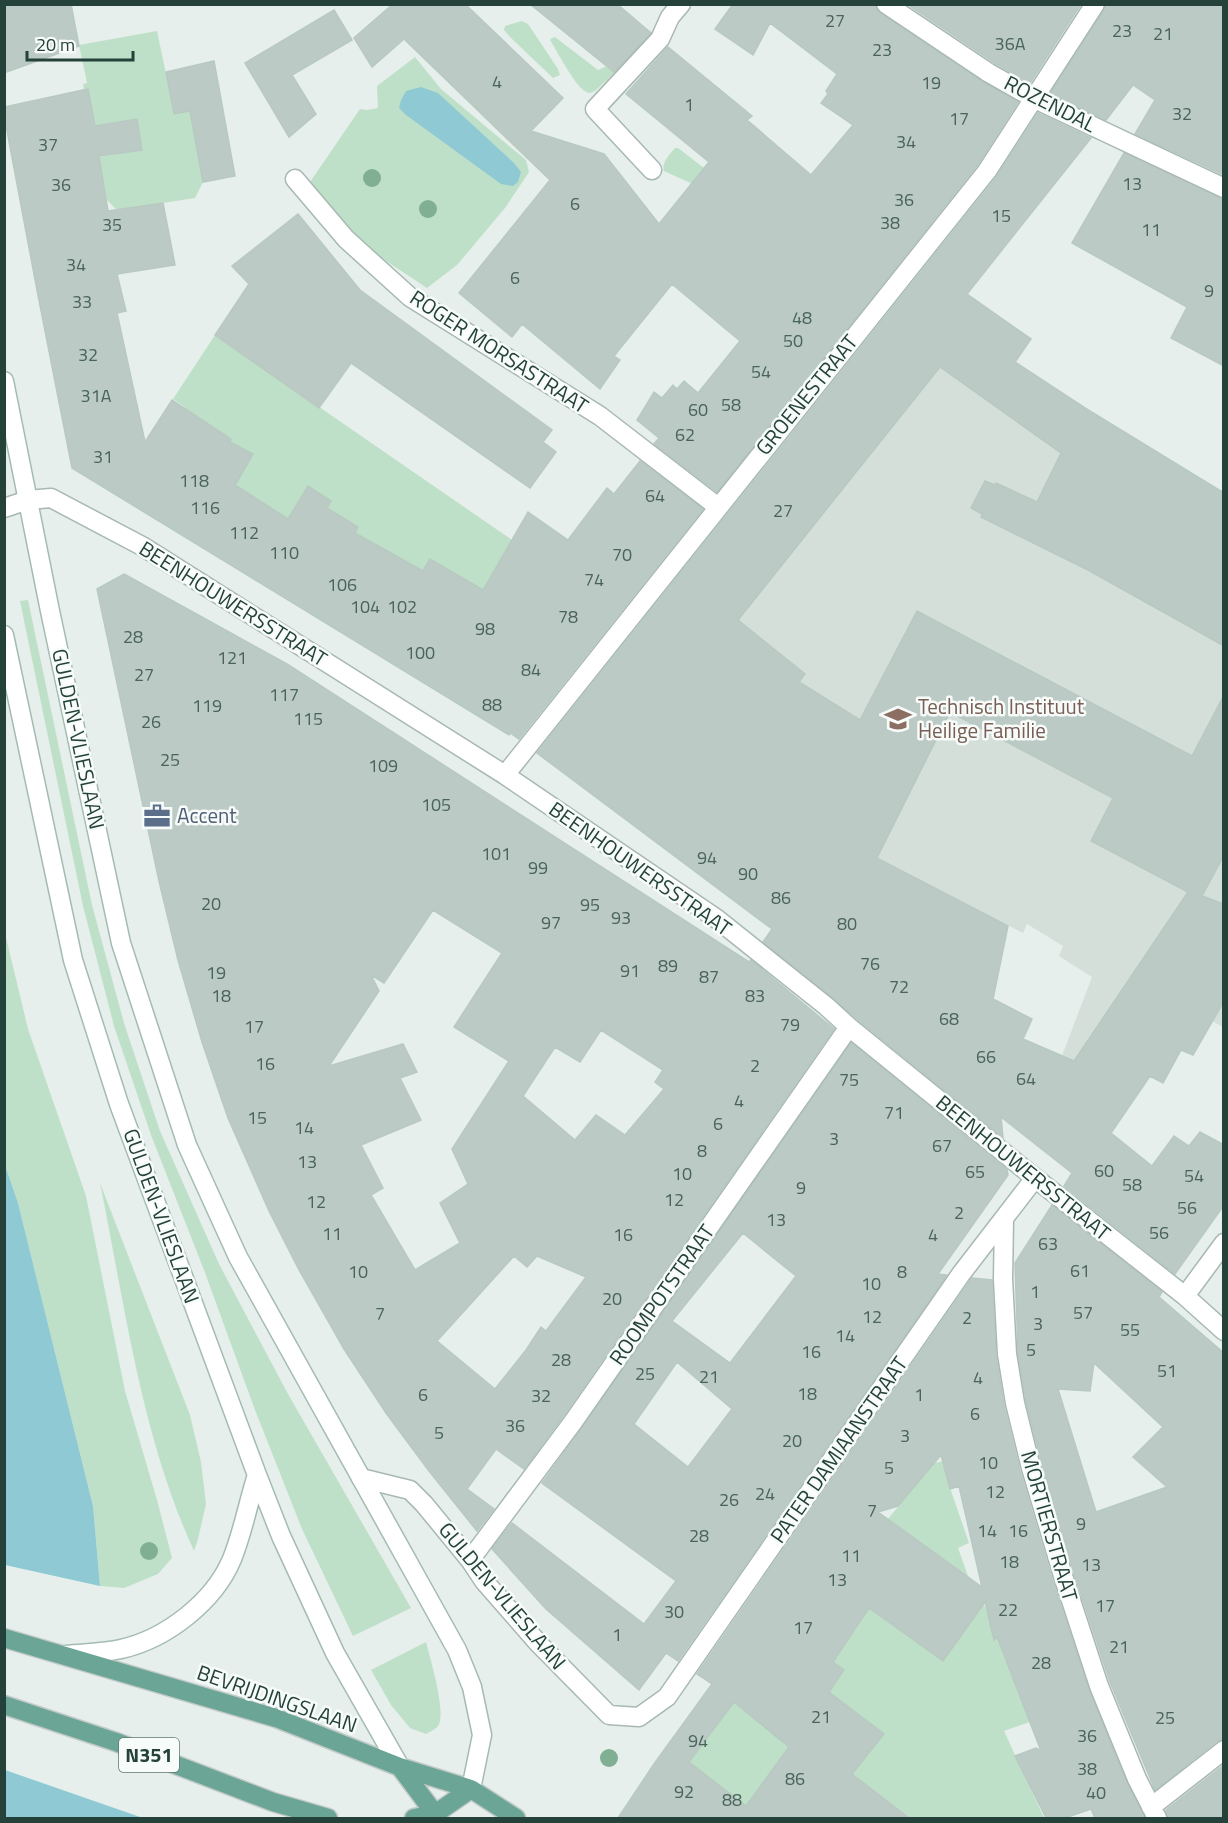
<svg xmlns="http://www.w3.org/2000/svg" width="1228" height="1823" viewBox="0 0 1228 1823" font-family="'Titillium Web',sans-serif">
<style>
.built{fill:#d4dfda}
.green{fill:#bfe0c8}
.water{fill:#8ec9d4}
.building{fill:#bbcac4;stroke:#b8c9c2;stroke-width:1.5;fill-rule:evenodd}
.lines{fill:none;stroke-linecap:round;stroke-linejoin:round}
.street-casing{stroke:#a8b8b2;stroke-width:21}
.secondary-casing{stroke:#a4bbb3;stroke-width:21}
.primary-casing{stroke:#c2cac8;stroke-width:21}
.street{stroke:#fff;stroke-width:18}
.secondary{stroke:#fff;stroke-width:18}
.primary{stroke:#6aa596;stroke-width:18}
.tree{fill:#80af93}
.labels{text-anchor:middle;stroke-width:5;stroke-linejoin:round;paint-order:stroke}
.number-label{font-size:18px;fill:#4a645c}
.shield{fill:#f7fbf9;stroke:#637a73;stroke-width:1.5}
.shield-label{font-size:20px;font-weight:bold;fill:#24423a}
.street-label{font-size:21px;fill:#24423a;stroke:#f7fbf9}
.education-label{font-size:21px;fill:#785e54;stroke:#f7fbf9;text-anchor:start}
.service-label{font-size:21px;fill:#4e5e75;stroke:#f7fbf9;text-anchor:start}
</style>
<rect width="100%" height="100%" fill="#e6efeb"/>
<path class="built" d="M938 262 973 287 949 322 963 331 981 304 1031 339 1016 362 1085 408 1223 493V1027L1212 1021 1181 1050 1163 1083 1150 1077 1057 1069 1092 977 1059 956 1063 946 1027 924 1023 933 877 857 568 727Z"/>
<path class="green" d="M522 21 528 24 558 69 560 75 553 78 510 37 504 30 505 26Z
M644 27 653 33 652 38 595 91C590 93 590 94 585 91 575 86 557 51 550 40L552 38 555 37 598 70 607 66Z
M157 31 174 112 190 111 203 182 195 198 117 210 107 200 99 157 141 150 137 119 92 126 83 84 87 83 79 45Z
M415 57 441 89 526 160 529 172 505 208 457 265 427 288 368 249 310 182 360 109 367 110 378 108 377 86Z
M675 148H678L734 191 730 201 664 171C661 163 670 154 675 148Z
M215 335 512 540 452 645 444 567 430 559 409 594 382 548 355 533 358 527 345 519 335 537 316 526 331 501 308 486 288 519 235 485 253 454 179 419 186 408 173 399Z
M28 600 92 905 124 1023 160 1131 219 1264 288 1394 411 1608 353 1636 302 1529 255 1410 204 1270 151 1135 114 1026 83 906 20 601Z
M4 929 28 1029 86 1196 125 1391 157 1500 172 1558 158 1574 124 1588 100 1586 93 1506 18 1203 5 1165Z
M100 1183 190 1415 201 1462 206 1504 198 1539 194 1551C141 1435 125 1306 100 1183Z
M944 1461 949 1485 969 1543 958 1548 978 1604 983 1602 1022 1703 1055 1713 1004 1731 1044 1818H910L852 1774 884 1734 829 1692 844 1671 833 1662 830 1615 854 1632 869 1608 888 1519 934 1463Z
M426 1642C430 1658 447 1714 438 1726 436 1729 429 1732 426 1734L410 1728 391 1705 371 1670Z
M760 1701 799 1733 747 1807 685 1768 734 1702 750 1715Z"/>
<path class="water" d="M421 87 438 93 514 163 521 172 518 182 513 186 501 184 406 115 399 108 401 100 406 91Z
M5 1165 18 1203 93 1506 100 1586 5 1565Z
M5 1770 143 1818H5Z"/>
<path class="building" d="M4 4H71L79 46 4 73Z
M393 4H465L563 98 531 131 604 154 659 224 709 162 626 94 668 47 752 116 747 120 811 175 853 125 821 103 828 94 826 91 837 74 770 23 753 55 715 29 733 4H875L880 13 983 82 1018 102 978 164 717 492 654 444 659 438 637 420 654 392 662 398 673 385 677 389 684 381 698 393 740 341 672 284 614 356 620 360 600 389 522 324 512 337 459 293 550 180 404 39 372 67 354 38Z
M530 4H617L651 33 614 72Z
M907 4H1081L1030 83 995 63Z
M1106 4H1224V175L1135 134 1155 100 1133 85 1106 120 1050 94 1104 10Z
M334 10 352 40 292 75 316 114 289 137 245 63Z
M214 61 235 176 203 182 190 111 174 114 166 72Z
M88 89 95 126 137 119 142 150 99 156 108 211 163 203 175 265 117 274 126 311 117 313 145 442 172 400 231 439 230 442 253 454 235 485 288 519 308 486 331 501 327 508 358 527 355 533 423 571 430 559 483 590 528 512 568 540 607 488 614 494 640 461 703 509 519 739 510 733 509 735 72 468 37 290 4 115V107Z
M1038 113 1091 138 967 294 1031 339 1015 362 1085 408 1224 493V646L1088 570 981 517 982 514 971 508 985 481 995 485 996 483 1037 502 1061 453 940 367 738 620 805 674 799 682 860 720 917 611 1192 756 1224 695V855L1202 896 1224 904V1001L1193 1055 1181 1050 1163 1083 1150 1076 1111 1133 1152 1166 1174 1136 1189 1146 1200 1132 1224 1145V1205L1175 1274 1064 1186 1072 1173 1001 1117 1003 1138 763 942 772 929 537 753 996 178ZM950 712 1113 798 1091 841 1188 892 1074 1061 1023 1039 1032 1019 993 999 1008 926 877 858Z
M1124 153 1224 199V366L1171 338 1187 307 1072 243Z
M298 214 360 290 552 430 543 442 556 452 530 488 351 363 319 408 215 335 249 284 232 266Z
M124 574 287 664 749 962 751 960 834 1029 564 1415 524 1469 496 1449 467 1489 494 1509 477 1531 429 1471 386 1413 344 1349 298 1268 269 1211 228 1118 202 1042 178 960 159 881 97 589ZM433 910 502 953 454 1027 509 1061 452 1149 468 1184 440 1203 460 1243 415 1270 371 1195 383 1188 361 1145 421 1120 400 1078 417 1072 403 1044 329 1066 379 991 371 975 384 983ZM601 1030 663 1070 655 1082 664 1089 625 1135 596 1115 575 1140 523 1096 555 1047 580 1062ZM514 1256 527 1267 537 1256 586 1277 546 1331 541 1327 526 1350 495 1389 437 1341Z
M851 1043 1007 1170 1008 1175 938 1274 947 1275 678 1661 666 1653 639 1690 546 1609 492 1549 512 1523 644 1624 676 1581 542 1483 582 1428ZM743 1233 796 1276 730 1363 672 1321ZM677 1362 732 1409 688 1467 634 1424Z
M1052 1205 1162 1292 1159 1297 1224 1353V1739L1217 1741 1155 1790 1110 1682 1075 1576 1042 1465 1026 1401 1018 1353 1015 1263ZM1094 1363 1163 1427 1133 1457 1167 1487 1096 1512 1058 1389 1090 1391Z
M972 1278 992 1280 996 1356 1004 1406 1020 1471 1053 1582 1089 1690 1127 1783 1145 1818H1095L1091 1809 1065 1818H1046L1015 1756 1036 1748 1041 1751 997 1637 994 1640 985 1602 943 1661 869 1608 833 1662 844 1670 829 1692 884 1734 852 1774 909 1818H618L654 1764 712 1684 697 1674ZM941 1455 950 1489 959 1486 982 1587 878 1512 898 1506ZM734 1702 789 1747 746 1806 689 1762Z
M1224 1765V1818H1168L1166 1810Z"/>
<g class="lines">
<defs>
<path id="street" d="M886 4 989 73 1035 99 1224 188
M652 170 595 109 660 39 670 17 681 4
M295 179 346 239 410 297 600 416 718 507
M4 508 28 500 51 498 142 546 505 775 717 919 826 1006 849 1027 1035 1178 1185 1296 1224 1331
M505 775 987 171 1095 4
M1004 1219 1003 1279 1007 1354 1015 1403 1031 1468 1064 1579 1099 1686 1137 1779 1157 1818
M1185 1296 1224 1243
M361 1478 410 1490 424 1504 470 1560 484 1581 539 1644 609 1715 639 1717 667 1697 961 1274 1035 1178
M470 1560 573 1422 849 1027
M1151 1807 1224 1750"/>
<path id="secondary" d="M4 381 50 611 121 943 187 1145 238 1257 457 1650 472 1687 482 1735 471 1789
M4 635 73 960 119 1104 257 1475 281 1536 335 1653 400 1767
M66 1655C84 1653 104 1653 121 1649 166 1639 214 1602 232 1559 243 1532 248 1503 257 1475"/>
<path id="primary" d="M4 1638 276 1718 400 1767 471 1789 516 1818
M4 1705 116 1742 273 1802 328 1818
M400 1767 438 1818
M414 1818 435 1814 471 1789"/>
</defs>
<use href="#street" class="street-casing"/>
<use href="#secondary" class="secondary-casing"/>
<use href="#primary" class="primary-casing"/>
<use href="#street" class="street"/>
<use href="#secondary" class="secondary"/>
<use href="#primary" class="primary"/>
</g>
<g class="tree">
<circle cx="372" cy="178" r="9"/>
<circle cx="428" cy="209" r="9"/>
<circle cx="149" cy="1551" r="9"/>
<circle cx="609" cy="1758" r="9"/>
</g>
<defs>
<symbol id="school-bare" viewBox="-9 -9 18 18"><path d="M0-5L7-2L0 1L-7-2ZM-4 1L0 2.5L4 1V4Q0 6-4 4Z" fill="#8d6e63" stroke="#f7fbf9" stroke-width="2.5" paint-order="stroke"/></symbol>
<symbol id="office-bare" viewBox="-9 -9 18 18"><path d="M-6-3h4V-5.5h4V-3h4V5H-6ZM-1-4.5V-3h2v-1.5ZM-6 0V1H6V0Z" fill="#5c6f8a" stroke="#f7fbf9" stroke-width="2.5" paint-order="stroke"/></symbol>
</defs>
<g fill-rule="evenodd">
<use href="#school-bare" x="879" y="700" width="38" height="38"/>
<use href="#office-bare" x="138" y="797" width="38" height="38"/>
</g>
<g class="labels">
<g class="number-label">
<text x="835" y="27">27</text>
<text x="1122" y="37">23</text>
<text x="1163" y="40">21</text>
<text x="1010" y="50">36A</text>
<text x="882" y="56">23</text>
<text x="497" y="88">4</text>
<text x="931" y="89">19</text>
<text x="689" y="111">1</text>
<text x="1182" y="120">32</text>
<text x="959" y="125">17</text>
<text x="906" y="148">34</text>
<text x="48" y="151">37</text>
<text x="1132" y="190">13</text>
<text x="61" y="191">36</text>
<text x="904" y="206">36</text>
<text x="575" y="210">6</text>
<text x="1001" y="222">15</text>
<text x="890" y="229">38</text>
<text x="112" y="231">35</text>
<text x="1151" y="236">11</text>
<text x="76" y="271">34</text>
<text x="515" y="284">6</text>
<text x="1209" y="297">9</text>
<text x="82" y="308">33</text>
<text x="802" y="324">48</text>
<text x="793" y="347">50</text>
<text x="88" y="361">32</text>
<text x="761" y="378">54</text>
<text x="96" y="402">31A</text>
<text x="731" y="411">58</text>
<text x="698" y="416">60</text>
<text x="685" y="441">62</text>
<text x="103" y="463">31</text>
<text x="194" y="487">118</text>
<text x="655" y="502">64</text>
<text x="205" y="514">116</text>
<text x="783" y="517">27</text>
<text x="244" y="539">112</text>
<text x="284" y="559">110</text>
<text x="622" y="561">70</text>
<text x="594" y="586">74</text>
<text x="342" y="591">106</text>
<text x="365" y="613">104</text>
<text x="402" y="613">102</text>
<text x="568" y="623">78</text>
<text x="485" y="635">98</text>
<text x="133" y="643">28</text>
<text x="420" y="659">100</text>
<text x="232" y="664">121</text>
<text x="531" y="676">84</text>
<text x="144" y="681">27</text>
<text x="284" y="701">117</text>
<text x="492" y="711">88</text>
<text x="207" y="712">119</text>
<text x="308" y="725">115</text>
<text x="151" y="728">26</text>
<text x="170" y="766">25</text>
<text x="383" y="772">109</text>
<text x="436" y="811">105</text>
<text x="496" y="860">101</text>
<text x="707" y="864">94</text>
<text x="538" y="874">99</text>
<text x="748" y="880">90</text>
<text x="781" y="904">86</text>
<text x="211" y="910">20</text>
<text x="590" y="911">95</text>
<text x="621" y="924">93</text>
<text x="551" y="929">97</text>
<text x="847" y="930">80</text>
<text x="870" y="970">76</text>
<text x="668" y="972">89</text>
<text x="630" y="977">91</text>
<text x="216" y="979">19</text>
<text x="709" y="983">87</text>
<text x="899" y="993">72</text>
<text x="221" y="1002">18</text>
<text x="755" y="1002">83</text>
<text x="949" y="1025">68</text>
<text x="790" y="1031">79</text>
<text x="254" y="1033">17</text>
<text x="986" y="1063">66</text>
<text x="265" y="1070">16</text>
<text x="755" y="1072">2</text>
<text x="1026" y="1085">64</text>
<text x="849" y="1086">75</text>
<text x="739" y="1107">4</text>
<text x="894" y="1119">71</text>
<text x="257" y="1124">15</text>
<text x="718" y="1130">6</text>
<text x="304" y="1134">14</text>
<text x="834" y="1145">3</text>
<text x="942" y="1152">67</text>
<text x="702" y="1157">8</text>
<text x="307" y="1168">13</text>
<text x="1104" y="1177">60</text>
<text x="975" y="1178">65</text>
<text x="682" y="1180">10</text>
<text x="1194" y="1182">54</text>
<text x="1132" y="1191">58</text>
<text x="801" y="1194">9</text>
<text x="674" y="1206">12</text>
<text x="316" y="1208">12</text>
<text x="1187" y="1214">56</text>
<text x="959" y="1219">2</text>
<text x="776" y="1226">13</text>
<text x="1159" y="1239">56</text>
<text x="332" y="1240">11</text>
<text x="623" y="1241">16</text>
<text x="933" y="1241">4</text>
<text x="1048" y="1250">63</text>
<text x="1080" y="1277">61</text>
<text x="358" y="1278">10</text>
<text x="902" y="1278">8</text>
<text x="871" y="1290">10</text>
<text x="1035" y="1298">1</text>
<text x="612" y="1305">20</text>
<text x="1083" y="1319">57</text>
<text x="380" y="1320">7</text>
<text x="872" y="1323">12</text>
<text x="967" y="1324">2</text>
<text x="1038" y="1330">3</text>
<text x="1130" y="1336">55</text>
<text x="845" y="1342">14</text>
<text x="1031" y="1356">5</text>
<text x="811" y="1358">16</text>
<text x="561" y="1366">28</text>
<text x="1167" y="1377">51</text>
<text x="645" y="1380">25</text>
<text x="709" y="1383">21</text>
<text x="978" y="1384">4</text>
<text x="807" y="1400">18</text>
<text x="423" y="1401">6</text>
<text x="919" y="1401">1</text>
<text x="541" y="1402">32</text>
<text x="975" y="1420">6</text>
<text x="515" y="1432">36</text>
<text x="439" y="1439">5</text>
<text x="905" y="1442">3</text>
<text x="792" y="1447">20</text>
<text x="988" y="1469">10</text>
<text x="889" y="1474">5</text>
<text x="995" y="1498">12</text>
<text x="765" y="1500">24</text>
<text x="729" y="1506">26</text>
<text x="872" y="1517">7</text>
<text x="1081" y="1530">9</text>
<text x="987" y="1537">14</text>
<text x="1018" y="1537">16</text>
<text x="699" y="1542">28</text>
<text x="851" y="1562">11</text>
<text x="1009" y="1568">18</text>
<text x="1091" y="1571">13</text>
<text x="837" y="1586">13</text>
<text x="1105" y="1612">17</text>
<text x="1008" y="1616">22</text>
<text x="674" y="1618">30</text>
<text x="803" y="1634">17</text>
<text x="617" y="1641">1</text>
<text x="1119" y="1653">21</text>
<text x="1041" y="1669">28</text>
<text x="821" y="1723">21</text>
<text x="1165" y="1724">25</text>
<text x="1087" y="1742">36</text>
<text x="698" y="1747">94</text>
<text x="1087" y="1775">38</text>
<text x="795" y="1785">86</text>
<text x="684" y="1798">92</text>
<text x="1096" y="1799">40</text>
<text x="732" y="1806">88</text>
</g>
<rect class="shield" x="119" y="1738" width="60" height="34" rx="4.5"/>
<g class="shield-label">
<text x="149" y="1762">N351</text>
</g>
<g class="street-label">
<text transform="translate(1050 104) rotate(27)" y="7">ROZENDAL</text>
<text transform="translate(499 352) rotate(33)" y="7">ROGER MORSASTRAAT</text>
<text transform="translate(807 395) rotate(-51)" y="7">GROENESTRAAT</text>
<text transform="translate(233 604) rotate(32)" y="7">BEENHOUWERSSTRAAT</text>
<text transform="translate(78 739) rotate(78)" y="7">GULDEN-VLIESLAAN</text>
<text transform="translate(640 869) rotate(35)" y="7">BEENHOUWERSSTRAAT</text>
<text transform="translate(1023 1168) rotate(39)" y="7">BEENHOUWERSSTRAAT</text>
<text transform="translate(161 1216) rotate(70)" y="7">GULDEN-VLIESLAAN</text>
<text transform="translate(662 1295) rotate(-55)" y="7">ROOMPOTSTRAAT</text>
<text transform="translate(839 1450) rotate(-55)" y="7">PATER DAMIAANSTRAAT</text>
<text transform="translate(1049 1526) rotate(74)" y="7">MORTIERSTRAAT</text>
<text transform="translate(502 1596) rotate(50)" y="7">GULDEN-VLIESLAAN</text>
<text transform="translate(277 1699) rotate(19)" y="7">BEVRIJDINGSLAAN</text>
</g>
<g class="education-label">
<text x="918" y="714">Technisch Instituut<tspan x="918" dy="24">Heilige Familie</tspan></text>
</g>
<g class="service-label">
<text x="177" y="823">Accent</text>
</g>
</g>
<rect width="1228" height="1823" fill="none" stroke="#24423a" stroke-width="12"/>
<path d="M27 51v9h106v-9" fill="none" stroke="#24423a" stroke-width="3"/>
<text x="36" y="51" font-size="18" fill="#24423a" stroke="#f7fbf9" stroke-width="4.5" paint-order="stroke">20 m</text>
</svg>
